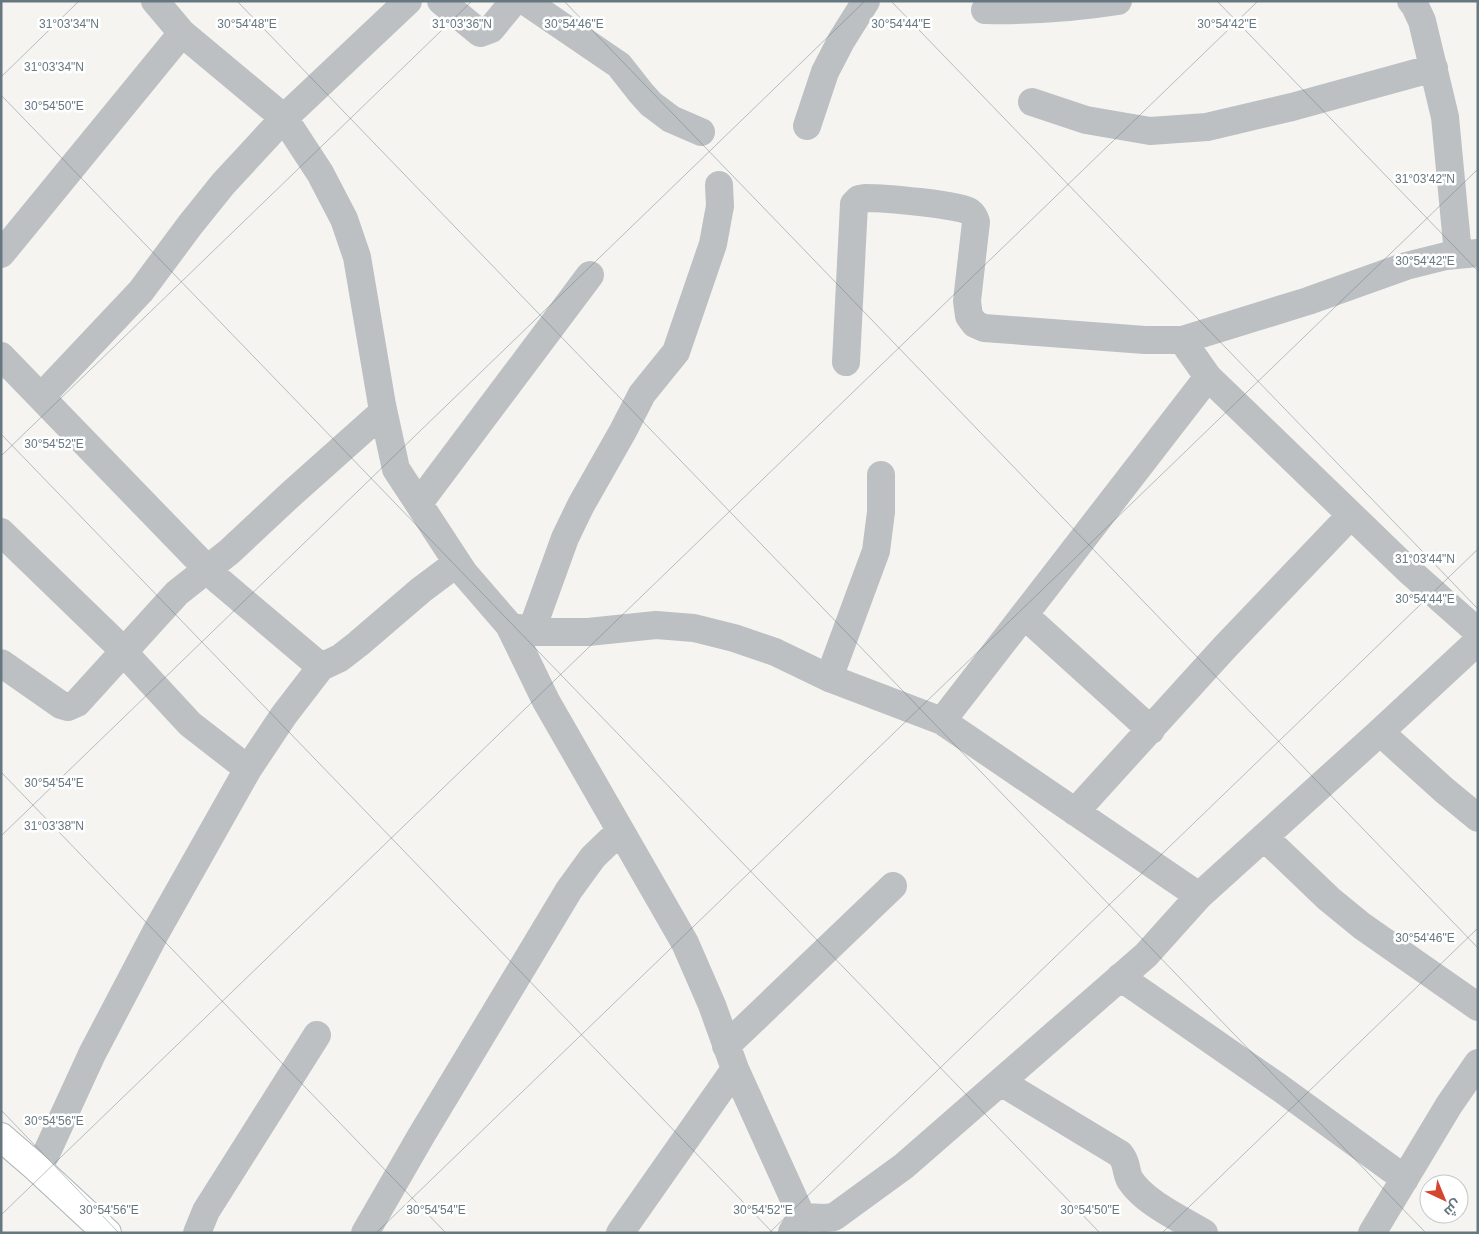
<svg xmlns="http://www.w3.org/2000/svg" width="1479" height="1234" viewBox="0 0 1479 1234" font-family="Helvetica,Cairo,sans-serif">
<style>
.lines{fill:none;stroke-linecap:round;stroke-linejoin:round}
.major-casing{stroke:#adb3b6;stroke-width:30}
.minor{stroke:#bcc0c3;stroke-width:28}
.major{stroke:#fff;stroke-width:28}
.ticks{fill:none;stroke:#667780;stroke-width:1;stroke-opacity:0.45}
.ticks-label{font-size:12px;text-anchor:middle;fill:#667780;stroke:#fff;stroke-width:5;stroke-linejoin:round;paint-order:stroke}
</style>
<rect width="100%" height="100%" fill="#f5f4f1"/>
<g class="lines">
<defs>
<path id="major" d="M1 1137 37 1168 107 1233"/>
</defs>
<use href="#major" class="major-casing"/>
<path class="minor" d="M441 1 480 33 491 29 514 1
M525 1 619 65 641 93 651 104 671 119 701 132
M1411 1 1415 6 1422 21 1445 117 1458 254
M985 10C1030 11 1074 8 1118 1
M182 33 284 118 320 173 344 219 357 257 382 405 396 469 464 573 509 625 546 701 685 943 712 1005 735 1069 802 1217
M1032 102 1086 120 1150 131 1207 127 1292 107 1434 68
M807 126 825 72 841 41 866 1
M1 254 182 33 155 1
M1 356 217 579 321 667
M846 362 854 204 859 199 865 198C882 198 959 204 970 212 974 215 975 218 976 222L967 301 969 316 975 324 984 328 1145 340H1182L1308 301 1406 266 1446 256 1478 253
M1208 377 1407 569 1478 632
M41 397 141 291 190 225 223 184 284 118 408 1
M419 503 590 275
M1 532 124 651 128 657 190 724 248 769
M1024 615 1151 730
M509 625 531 632H588L656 625 694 628 734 638 775 652 829 678 942 721 1199 896
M531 632 565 538 581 505 623 431 642 394 676 352 713 244 720 206 719 185
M1 663 61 705 68 707 77 703 177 593 229 552 290 495 383 412
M829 678 876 551 881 512V475
M942 721 1208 377 1182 340
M1380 732 1444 790 1478 818
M1075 812 1225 647 1351 515
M1264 837 1329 899 1362 926 1478 1007
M1120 977 1280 1088 1405 1179
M726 1046 893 886
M1001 1082 1120 1154C1128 1163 1125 1171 1130 1180 1145 1203 1181 1219 1204 1233
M37 1168 46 1154 92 1054 156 932 248 769 284 715 321 667 340 658 358 644 421 590 457 563
M792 1232 802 1217 825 1218 834 1217 904 1166 1146 955 1199 896 1380 732 1478 641
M197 1233 206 1211 317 1035
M365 1233 421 1136 569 890 593 857 620 831
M620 1233 735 1069
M1372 1233 1449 1105 1478 1063"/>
<use href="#major" class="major"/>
</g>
<path class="ticks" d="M237 1 1426 1233M564 1 1478 948M891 1 1478 609M1217 1 1478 271M1 77 79 1M1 95 1100 1233M1 434 773 1233M1 456 472 1M1 772 446 1233M1 836 865 1M1 1110 119 1233M1 1215 1258 1M376 1233 1478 169M769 1233 1478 549M1162 1233 1478 928"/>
<g class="ticks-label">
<text x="69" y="28">31°03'34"N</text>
<text x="462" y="28">31°03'36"N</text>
<text x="247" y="28">30°54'48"E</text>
<text x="574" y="28">30°54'46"E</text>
<text x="901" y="28">30°54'44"E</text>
<text x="1227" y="28">30°54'42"E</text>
<text x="54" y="71">31°03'34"N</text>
<text x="54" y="110">30°54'50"E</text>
<text x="1425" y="183">31°03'42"N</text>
<text x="1425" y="265">30°54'42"E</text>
<text x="54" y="448">30°54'52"E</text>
<text x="1425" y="563">31°03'44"N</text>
<text x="1425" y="603">30°54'44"E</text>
<text x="54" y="787">30°54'54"E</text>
<text x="54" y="830">31°03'38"N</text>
<text x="1425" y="942">30°54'46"E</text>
<text x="54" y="1125">30°54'56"E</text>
<text x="109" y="1214">30°54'56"E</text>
<text x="436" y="1214">30°54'54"E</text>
<text x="763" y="1214">30°54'52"E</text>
<text x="1090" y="1214">30°54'50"E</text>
</g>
<rect width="1479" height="1234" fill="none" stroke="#667780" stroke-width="5"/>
<g transform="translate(1444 1199) rotate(136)"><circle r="24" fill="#ffffff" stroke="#c2c9cc"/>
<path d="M0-4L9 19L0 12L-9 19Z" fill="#d44532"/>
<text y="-8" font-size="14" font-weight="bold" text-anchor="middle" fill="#667780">ش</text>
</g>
</svg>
